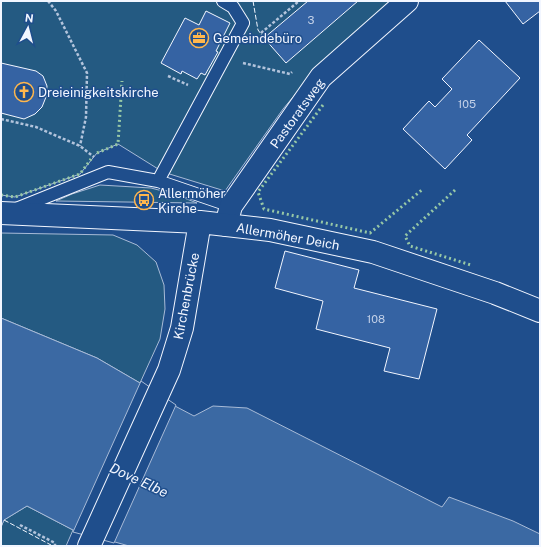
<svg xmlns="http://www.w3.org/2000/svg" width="541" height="547" viewBox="0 0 541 547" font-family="'Public Sans',sans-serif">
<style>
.green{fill:#245a82;stroke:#a8bbd7}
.water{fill:#3b69a3;stroke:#a8bbd7}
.pier{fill:#1f4e8c;stroke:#a8bbd7}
.building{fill:#3563a3;stroke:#f2f6ff}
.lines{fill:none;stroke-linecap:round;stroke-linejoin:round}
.lane-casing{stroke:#f2f6ff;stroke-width:14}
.street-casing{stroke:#f2f6ff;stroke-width:24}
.secondary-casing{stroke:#f2f6ff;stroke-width:24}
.path{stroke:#b3c4dc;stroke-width:2.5;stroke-dasharray:3 2;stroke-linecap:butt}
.lane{stroke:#1f4e8c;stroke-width:12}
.street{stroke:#1f4e8c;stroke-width:22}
.secondary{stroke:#1f4e8c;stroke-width:22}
.hedge{stroke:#97c8a6;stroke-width:3;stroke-dasharray:2 3;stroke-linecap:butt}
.fence{stroke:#f2f6ff;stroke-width:1;stroke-dasharray:5 2;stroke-linecap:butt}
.labels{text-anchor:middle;stroke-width:3;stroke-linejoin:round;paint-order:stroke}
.number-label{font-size:11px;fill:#c3d1e8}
.poi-label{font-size:13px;fill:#f2f6ff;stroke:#1f4e8c;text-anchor:start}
.street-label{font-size:13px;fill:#f2f6ff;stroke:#1f4e8c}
.water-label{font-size:14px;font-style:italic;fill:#f2f6ff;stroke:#1f4e8c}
</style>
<rect width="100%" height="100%" fill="#1f4e8c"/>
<path class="green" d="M1 1H392L324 60 283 109 225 191 163 172 118 144 97 153 80 174 15 197 1 195Z
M100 185 151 188 174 194 197 203 56 201 72 194Z
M1 233 113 235 137 245 156 262 164 285 165 309 160 339 140 383 97 358 1 318Z
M27 506 73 530 66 546H1V527L4 520Z"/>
<path class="water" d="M1 318 97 358 140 383 175 406 194 416 213 406 247 408 442 507 449 497 513 521 540 534V546H129L73 530 27 506 4 520 1 527Z"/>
<path class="pier" d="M141 381 176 405 114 543 73 532Z"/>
<path class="building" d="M308 1H358L286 63 264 38Z
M505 1H538L540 3V11L523 24Z
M206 11 230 23 216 51 218 52 205 75 201 73 197 79 182 71 181 74 161 63 185 18 199 25Z
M479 40 520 78 467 135 472 140 445 169 403 129 429 101 435 107 452 89 442 79Z
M1 63 36 71 43 76 47 86 46 97 42 107 35 114 24 119 1 113Z
M285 251 359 270 354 288 437 309 419 379 384 371 390 348 316 329 323 301 275 288Z"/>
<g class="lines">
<defs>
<path id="lane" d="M158 181 243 23 233 7 223 1
M16 209 108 172 158 181 231 206"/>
<path id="street" d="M226 225 231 206 321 77 407 1"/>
<path id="secondary" d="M1 213 200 222 270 230 373 252 495 293 540 311
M89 546 169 370 182 328 200 222"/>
</defs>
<use href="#lane" class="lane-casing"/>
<use href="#street" class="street-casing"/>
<use href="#secondary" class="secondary-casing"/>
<path class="path" d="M48 1 56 11 87 73 86 117 80 146
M261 33 299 1
M243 63 290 74 292 72
M168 76 188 85
M1 119 36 127 80 146 94 157
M20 525 55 543V546"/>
<use href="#lane" class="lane"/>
<use href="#street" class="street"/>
<use href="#secondary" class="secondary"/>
<path class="hedge" d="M323 105 258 192 264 209 370 233 423 189
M97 153 118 144 122 81
M455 190 405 236 410 246 471 265
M1 195 15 197 80 174 91 159"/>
<path class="fence" d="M253 1 258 30 264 38
M4 520 51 545V546"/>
</g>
<defs>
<symbol id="office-ring" viewBox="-11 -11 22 22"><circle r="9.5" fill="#1f4e8c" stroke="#ffb74d" stroke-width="1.5"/><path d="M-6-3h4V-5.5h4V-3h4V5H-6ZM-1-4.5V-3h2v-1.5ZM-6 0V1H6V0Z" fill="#ffb74d"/></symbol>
<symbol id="church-ring" viewBox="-11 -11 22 22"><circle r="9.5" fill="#1f4e8c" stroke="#ffb74d" stroke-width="1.5"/><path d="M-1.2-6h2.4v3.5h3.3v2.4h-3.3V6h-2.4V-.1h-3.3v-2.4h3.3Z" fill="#ffb74d"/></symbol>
<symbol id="bus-ring" viewBox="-11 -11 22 22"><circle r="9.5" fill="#1f4e8c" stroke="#ffb74d" stroke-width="1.5"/><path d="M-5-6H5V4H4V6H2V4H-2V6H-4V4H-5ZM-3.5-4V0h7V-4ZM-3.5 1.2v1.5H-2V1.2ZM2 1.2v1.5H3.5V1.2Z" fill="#ffb74d"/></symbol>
</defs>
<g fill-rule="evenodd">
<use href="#office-ring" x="188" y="27" width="22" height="22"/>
<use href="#church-ring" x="13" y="81" width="22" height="22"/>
<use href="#bus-ring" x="133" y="189" width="22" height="22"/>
</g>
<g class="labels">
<g class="number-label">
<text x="311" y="24">3</text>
<text x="467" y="108">105</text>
<text x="376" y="323">108</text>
</g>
<g class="poi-label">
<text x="213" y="43">Gemeindebüro</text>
<text x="38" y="97">Dreieinigkeitskirche</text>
<text x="158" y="198">Allermöher<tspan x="158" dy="15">Kirche</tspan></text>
</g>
<g class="street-label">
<text transform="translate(297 113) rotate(-54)" y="5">Pastoratsweg</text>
<text transform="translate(288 236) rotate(10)" y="5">Allermöher Deich</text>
<text transform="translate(186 296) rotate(-79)" y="5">Kirchenbrücke</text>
</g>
<g class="water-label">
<text transform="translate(139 480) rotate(25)" y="5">Dove Elbe</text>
</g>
</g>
<rect width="541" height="547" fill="none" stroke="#f2f6ff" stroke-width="4"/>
<g transform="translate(28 28) rotate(7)" stroke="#1f4e8c" stroke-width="3" paint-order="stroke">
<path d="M0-3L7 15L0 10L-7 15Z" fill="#f2f6ff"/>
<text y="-6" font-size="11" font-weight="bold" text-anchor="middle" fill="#f2f6ff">N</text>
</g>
</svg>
